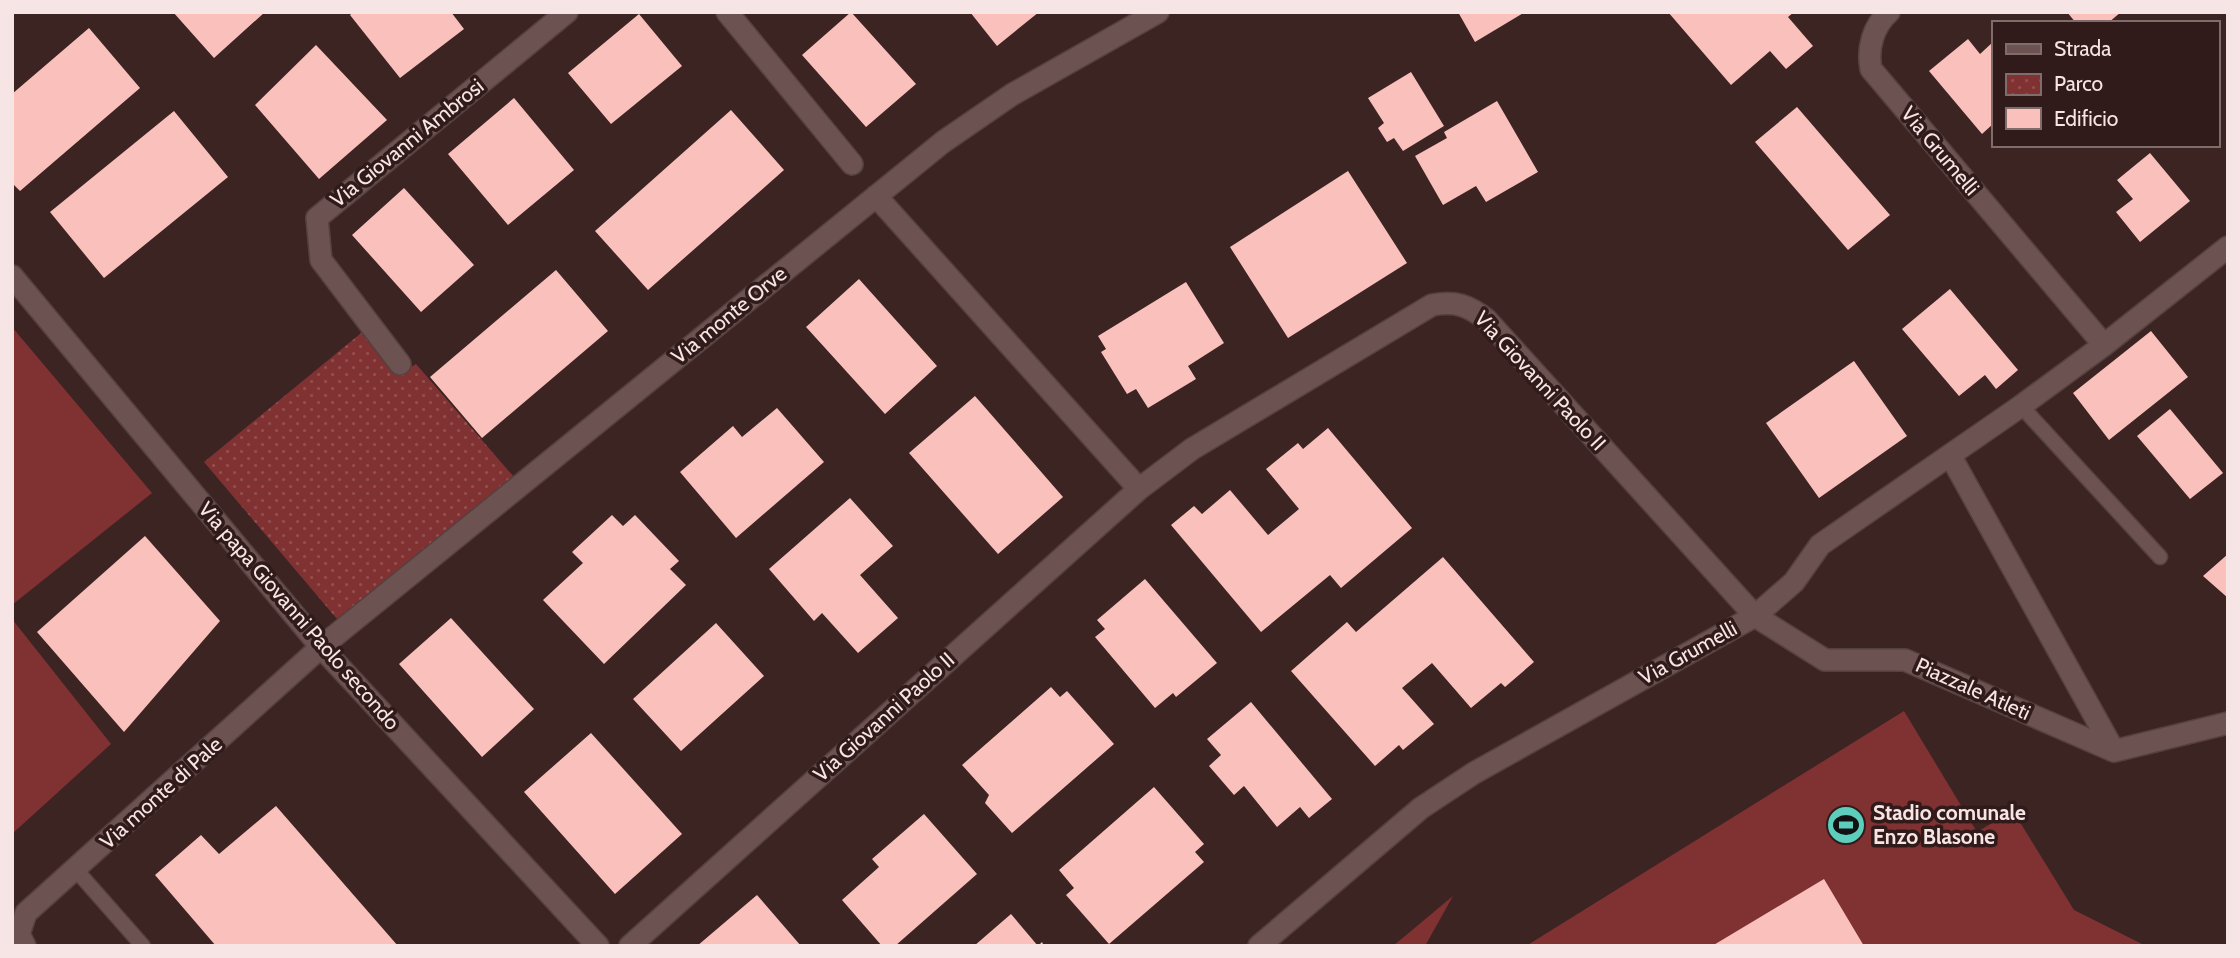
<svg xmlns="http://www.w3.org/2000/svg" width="2240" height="958" viewBox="0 0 2240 958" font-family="Cabin,sans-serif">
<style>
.grass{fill:#803131}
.park{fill:url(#park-dots)}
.building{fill:#fac0bc}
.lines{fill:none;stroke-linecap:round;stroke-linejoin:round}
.service-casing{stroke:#554140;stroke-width:17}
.minor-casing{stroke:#554140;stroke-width:24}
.service{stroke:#6c5250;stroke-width:14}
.minor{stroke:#6c5250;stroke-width:21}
.labels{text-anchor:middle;stroke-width:7;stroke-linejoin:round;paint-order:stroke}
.street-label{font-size:21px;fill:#f6e5e4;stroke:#311b1a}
.poi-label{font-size:21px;font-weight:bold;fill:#f6e5e4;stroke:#311b1a;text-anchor:start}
</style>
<defs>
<pattern id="park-dots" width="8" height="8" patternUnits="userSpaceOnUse" patternTransform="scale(1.75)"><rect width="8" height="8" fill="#803131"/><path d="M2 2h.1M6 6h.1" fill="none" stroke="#934f4f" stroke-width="1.8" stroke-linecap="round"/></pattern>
</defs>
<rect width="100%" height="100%" fill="#3c2423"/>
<path class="grass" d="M12 327 152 493 12 605Z
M12 619 111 744 12 834Z
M1904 711 1977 832 2004 816 2018 819 2074 910 2146 946H1526Z
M1453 896 1425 946H1393Z"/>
<path class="park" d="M366 329 402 372 416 364 514 477 337 619 204 462Z"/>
<path class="building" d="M173 12H265L214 58Z
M353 12H451L464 29 400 78 350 15Z
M851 12 916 84 866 127 802 55Z
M970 12H1039L997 46Z
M1458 12H1525L1475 42Z
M1668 12H1794L1788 17 1813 46 1786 69 1770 51 1731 85Z
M2067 12H2121L2108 23H2076Z
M639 14 682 66 611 124 568 73Z
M89 28 140 88 20 191 12 183V94Z
M1968 39 1980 54 1993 42V124L1982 134 1929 71Z
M316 45 387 120 319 179 255 105Z
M1411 72 1444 126 1403 151 1394 138 1387 142 1378 128 1384 123 1368 98Z
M514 98 574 170 508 225 448 154Z
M1497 101 1538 172 1486 202 1476 186 1443 205 1415 156 1447 138 1444 132Z
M1797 107 1890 215 1848 250 1755 142Z
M731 110 784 170 648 290 595 231Z
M174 111 228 177 104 278 50 212Z
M2150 153 2190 201 2140 242 2116 212 2133 199 2117 180Z
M1348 171 1407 263 1288 338 1230 247Z
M404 188 474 265 421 312 352 235Z
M556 270 608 331 482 438 430 377Z
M859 279 937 366 885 414 806 327Z
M1186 282 1224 343 1188 366 1196 379 1148 408 1136 389 1127 394 1101 352 1106 349 1098 336Z
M1950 289 2018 370 1996 389 1985 375 1959 396 1902 329Z
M2151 331 2188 377 2109 440 2073 393Z
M1854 361 1907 436 1819 498 1766 423Z
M975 396 1063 497 998 554 909 453Z
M777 408 824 462 736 538 680 472 733 426 742 437Z
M2170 409 2223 473 2190 499 2137 436Z
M1328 428 1412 528 1341 588 1330 575 1261 632 1171 525 1194 506 1202 514 1230 490 1268 535 1299 509 1266 469 1298 443 1303 449Z
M850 498 893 546 860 575 898 618 858 653 822 613 814 621 769 569Z
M612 515 623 526 635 515 679 561 670 569 686 585 604 664 543 600 583 563 572 552Z
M145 536 220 621 124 732 37 632Z
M2228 554V598L2203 576Z
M1443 557 1534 662 1505 687 1501 683 1471 708 1432 663 1402 688 1434 724 1403 750 1399 745 1375 766 1291 671 1347 622 1356 632Z
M1145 579 1217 663 1176 697 1173 693 1155 708 1095 637 1105 629 1097 620Z
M451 618 534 709 482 757 399 664Z
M716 623 764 676 681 751 633 699Z
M1051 687 1060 697 1067 691 1114 744 1012 833 985 803 989 795 962 765Z
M1251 702 1332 799 1309 818 1300 807 1277 827 1244 786 1234 795 1209 766 1221 755 1207 739Z
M591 733 682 834 615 894 524 792Z
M1154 787 1204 844 1195 852 1204 862 1109 944 1066 895 1074 888 1059 870Z
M276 806 398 946H216L155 875 201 835 219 854Z
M924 814 977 874 895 946H882L842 900 879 867 872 859Z
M1824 879 1864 946H1712Z
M757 895 801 946H697Z
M1011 914 1038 946 1042 942 1044 946H974Z"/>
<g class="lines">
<defs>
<path id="service" d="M2021 406 2160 557
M76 870 143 946"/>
<path id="minor" d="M727 12 852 164
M1889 12C1873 26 1867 49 1871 69L2104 345
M12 276 321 647 598 946
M400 364 321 260 317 218 567 12
M1950 455 2114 751
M1139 489 1192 449 1432 305C1456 301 1468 305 1487 320L1755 616 1825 660H1905L2114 751 2228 723
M25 946 19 934 26 913 321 647 943 142 1013 94 1158 12
M630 946 1139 489 876 196
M1259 946 1421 808 1474 773 1755 616 1794 582 1820 545 2021 406 2104 345 2228 247"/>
</defs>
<use href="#service" class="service-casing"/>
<use href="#minor" class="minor-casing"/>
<use href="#service" class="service"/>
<use href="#minor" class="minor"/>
</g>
<defs>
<symbol id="stadium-disc" viewBox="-11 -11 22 22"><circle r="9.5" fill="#5ccebb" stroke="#311b1a"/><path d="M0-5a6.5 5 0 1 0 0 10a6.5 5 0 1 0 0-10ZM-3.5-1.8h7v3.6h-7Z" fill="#111"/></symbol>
</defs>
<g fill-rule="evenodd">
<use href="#stadium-disc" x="1824" y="803" width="44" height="44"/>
</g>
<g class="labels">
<g class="street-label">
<text transform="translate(407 143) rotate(-39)" y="7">Via Giovanni Ambrosi</text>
<text transform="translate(1940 151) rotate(50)" y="7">Via Grumelli</text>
<text transform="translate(729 315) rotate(-39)" y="7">Via monte Orve</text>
<text transform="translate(1540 381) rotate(47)" y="7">Via Giovanni Paolo II</text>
<text transform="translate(299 616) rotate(49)" y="7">Via papa Giovanni Paolo secondo</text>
<text transform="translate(1688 653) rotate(-29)" y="7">Via Grumelli</text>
<text transform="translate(1973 689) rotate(24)" y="7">Piazzale Atleti</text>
<text transform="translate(884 717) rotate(-42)" y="7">Via Giovanni Paolo II</text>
<text transform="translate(161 793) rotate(-42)" y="7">Via monte di Pale</text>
</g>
<g class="poi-label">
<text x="1873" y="820">Stadio comunale<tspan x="1873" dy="24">Enzo Blasone</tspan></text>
</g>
</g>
<rect width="2240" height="958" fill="none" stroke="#f6e5e4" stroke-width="28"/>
<rect x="1992" y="21" width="228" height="126" fill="#311b1a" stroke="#806c6b" stroke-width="2"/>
<rect x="2006" y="44" width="35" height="10" fill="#6c5250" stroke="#806c6b" stroke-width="2"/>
<text x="2054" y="56" font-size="21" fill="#f6e5e4">Strada</text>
<rect x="2006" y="74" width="35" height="21" fill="url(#park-dots)" stroke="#806c6b" stroke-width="2"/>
<text x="2054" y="91" font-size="21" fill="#f6e5e4">Parco</text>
<rect x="2006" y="108" width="35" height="21" fill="#fac0bc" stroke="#806c6b" stroke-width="2"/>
<text x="2054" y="126" font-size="21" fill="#f6e5e4">Edificio</text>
</svg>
